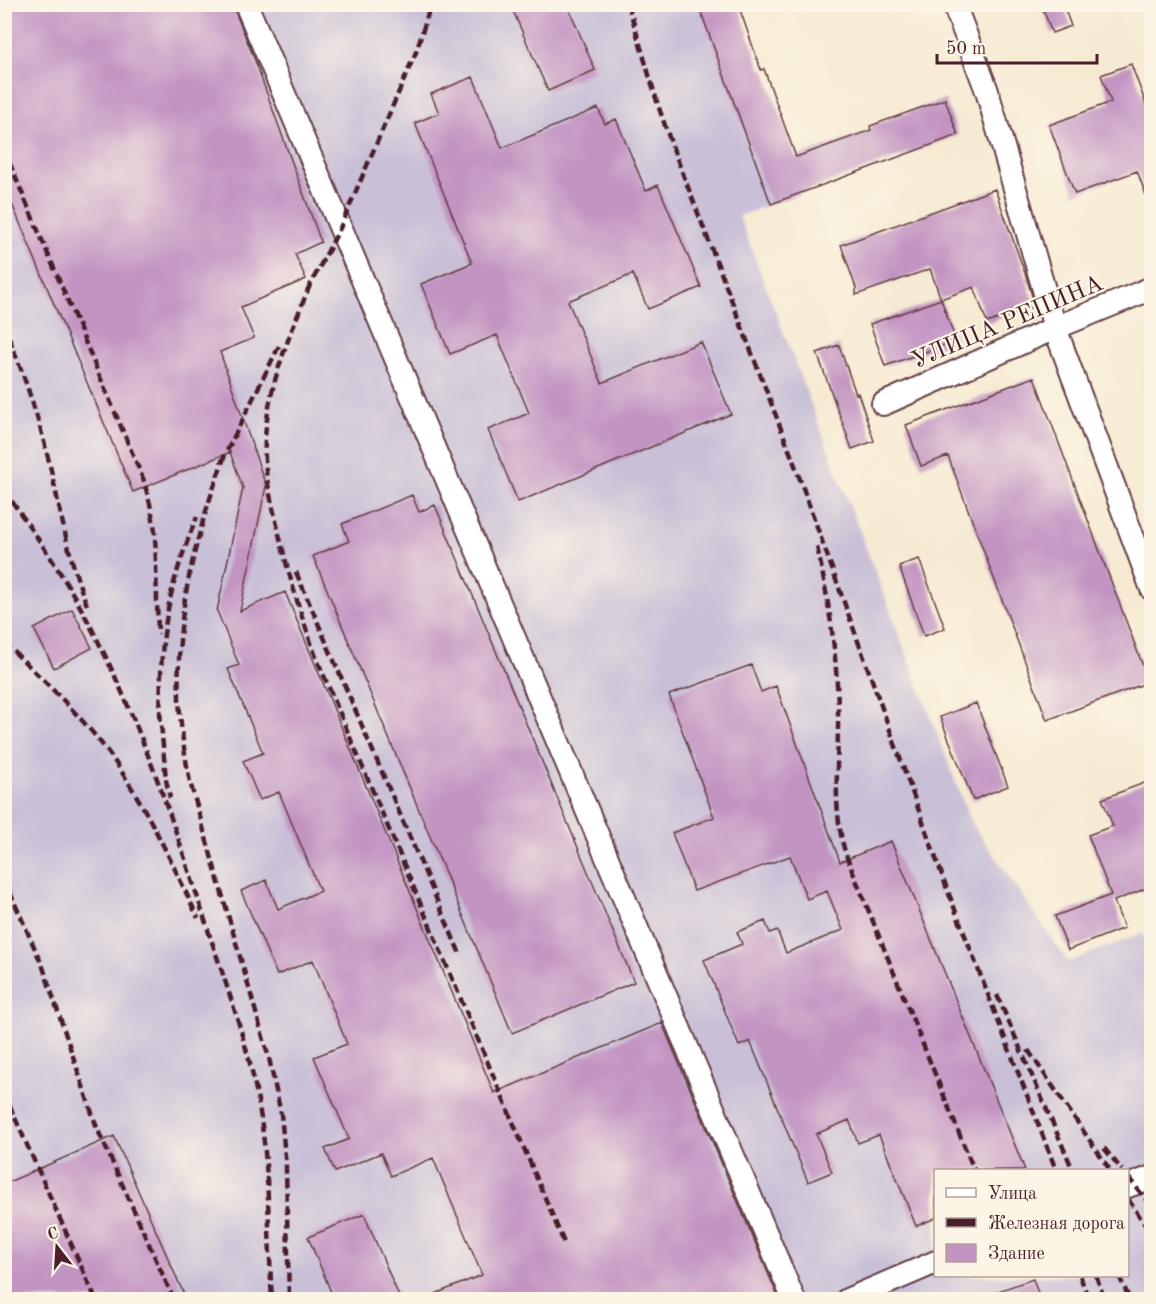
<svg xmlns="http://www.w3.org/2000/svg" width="1156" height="1304" viewBox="0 0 1156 1304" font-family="'Old Standard TT',serif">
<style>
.industrial{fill:#c9bfd7;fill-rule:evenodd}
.building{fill:#c294c2}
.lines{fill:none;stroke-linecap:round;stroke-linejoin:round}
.minor-casing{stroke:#643d44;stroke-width:26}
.minor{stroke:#fff;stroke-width:22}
.rail{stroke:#4a1f2b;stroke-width:4.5;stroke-dasharray:9 4.5;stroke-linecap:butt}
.labels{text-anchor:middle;stroke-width:4.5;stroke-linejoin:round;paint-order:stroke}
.street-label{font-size:24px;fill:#4a1f2b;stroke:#fcf5e5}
</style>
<rect width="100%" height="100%" fill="#fcf5e5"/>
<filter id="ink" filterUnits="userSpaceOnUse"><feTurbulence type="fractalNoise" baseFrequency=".0167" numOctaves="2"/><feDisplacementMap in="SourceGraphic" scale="12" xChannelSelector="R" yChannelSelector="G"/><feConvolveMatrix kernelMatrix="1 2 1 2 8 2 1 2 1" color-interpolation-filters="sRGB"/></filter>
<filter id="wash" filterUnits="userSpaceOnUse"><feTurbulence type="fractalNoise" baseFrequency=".008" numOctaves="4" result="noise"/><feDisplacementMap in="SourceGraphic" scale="24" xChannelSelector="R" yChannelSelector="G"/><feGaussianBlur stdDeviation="1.35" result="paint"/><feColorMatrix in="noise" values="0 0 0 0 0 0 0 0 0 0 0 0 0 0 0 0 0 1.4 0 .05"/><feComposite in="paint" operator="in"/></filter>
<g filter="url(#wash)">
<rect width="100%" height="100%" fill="#f6ead2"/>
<path class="industrial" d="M5 5H698L771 204 739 216 971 822 1068 962 1143 933 1151 957V1299L5 1300ZM936 1170H1128V1276H936Z"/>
<g id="blocks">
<path class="building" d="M4 4H233L234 9 254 58 321 242 295 254 306 279 241 307 254 338 220 352 266 486 240 611 285 592 494 1093 662 1023 779 1299H423L482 1275 433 1158 391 1176 381 1153 335 1172 325 1149 349 1139 314 1057 347 1044 313 960 277 975 241 891 266 880 278 909 320 891 279 792 260 800 243 761 263 753 228 669 239 665 217 611 243 488 230 452 133 492 4 185Z
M510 4H567L595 70 548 91Z
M698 4H738L761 70 764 69 796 157 871 130 870 126 945 99 958 135 771 204Z
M1055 4H1063L1071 26 1052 33 1043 9Z
M1131 64 1152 120V206H1150L1137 171 1075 194 1049 125 1111 102 1101 75Z
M473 77 502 148 598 108 605 124 616 119 646 191 658 185 701 287 648 309 633 274 568 301 602 383 701 342 731 414 518 502 488 430 529 413 497 335 450 354 421 284 472 263 415 123 439 113 431 94Z
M995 189 1027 279 1035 306 987 323 974 287 941 299 930 269 856 295V288L841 245Z
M941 299 956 341 885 366 870 324Z
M839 345 856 394 858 393 874 441 852 449 817 353Z
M1034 377 1149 682 1047 720 948 456 921 466 906 425Z
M412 495 419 512 435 505 634 982 512 1033 313 556 349 541 342 524Z
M919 559 945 628 924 636 899 566Z
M72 609 92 648 54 668 34 629Z
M751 665 761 692 776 686 840 862 891 841 1025 1170H936V1218L916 1226 879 1135 858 1143 849 1120 816 1134 832 1172 808 1182 750 1041 739 1046 704 960 742 944 737 932 765 921 770 933 777 930 786 953 843 930 827 891 807 899 790 856 694 891 672 833 714 817 669 695Z
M976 703 1008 786 973 800 940 717Z
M1152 780V886L1114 901 1124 928 1068 950 1055 916 1111 895 1088 835 1113 826 1102 799Z
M114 1136 186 1299H17L12 1290 4 1294V1184Z
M364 1214 400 1299H334L308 1237Z
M1033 1279 1040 1299H981V1297Z"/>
</g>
</g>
<g filter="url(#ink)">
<use href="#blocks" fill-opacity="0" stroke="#643d44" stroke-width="1.5"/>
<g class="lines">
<defs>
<path id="minor" d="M246 4 794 1300
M954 4 987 91 1055 328 1152 589
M883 404 1055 328 1152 288
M1128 1186 1152 1177
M847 1300 936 1262"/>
</defs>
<use href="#minor" class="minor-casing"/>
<use href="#minor" class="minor"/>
<path class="rail" d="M628 4 658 105 671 143 793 460 947 889 1056 1170
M4 150 144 481 151 508 155 531 158 634
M310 285C290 334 268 385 265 439 263 468 270 496 277 525 287 570 300 613 316 657L565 1245
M307 291 340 228 416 52 431 4
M4 325C23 372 39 418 50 466 61 513 69 561 87 605
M225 455C201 521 181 589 179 660 177 701 182 742 190 782L269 1058 281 1114 286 1167 289 1300
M221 463 280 344
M4 490C32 530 60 569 83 612 138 714 175 826 210 936 230 996 252 1056 261 1119 270 1178 268 1239 272 1300
M817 547C829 601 837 655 838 710 839 760 831 807 846 855L974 1170
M296 572 460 954
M4 642C40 677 78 712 108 752 145 803 171 861 198 918
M160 712 166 780 170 798
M160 719C161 689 160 658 165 628 170 589 182 553 197 517
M4 879 43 967 97 1128 174 1300
M4 992 8 1000
M997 995 1073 1170
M1028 1050 1110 1170
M4 1093 96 1300
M1104 1148 1122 1170
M1128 1177 1152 1207
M1128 1199 1152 1235
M1080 1276 1089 1300
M1096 1276 1105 1300
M1119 1276 1130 1300"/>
</g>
</g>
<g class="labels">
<g class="street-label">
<text transform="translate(1007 321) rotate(-23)" y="8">УЛИЦА РЕПИНА</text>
</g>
</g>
<rect width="1156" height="1304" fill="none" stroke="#fcf5e5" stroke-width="24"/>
<rect x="934" y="1169" width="195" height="108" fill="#fcf5e5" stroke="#b59f9b" stroke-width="1.5"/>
<rect x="946" y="1188" width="30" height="9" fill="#ffffff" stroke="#b59f9b" stroke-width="1.5"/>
<text x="988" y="1199" font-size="18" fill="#4a1f2b">Улица</text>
<rect x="946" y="1218" width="30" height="9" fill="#4a1f2b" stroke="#b59f9b" stroke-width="1.5"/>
<text x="988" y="1229" font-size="18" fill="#4a1f2b">Железная дорога</text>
<rect x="946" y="1244" width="30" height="18" fill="#c294c2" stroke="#b59f9b" stroke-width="1.5"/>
<text x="988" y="1259" font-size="18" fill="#4a1f2b">Здание</text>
<g transform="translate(57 1247) rotate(343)" stroke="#fcf5e5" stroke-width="4.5" paint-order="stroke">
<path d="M0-4.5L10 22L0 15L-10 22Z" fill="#4a1f2b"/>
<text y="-9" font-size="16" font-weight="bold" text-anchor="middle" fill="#4a1f2b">С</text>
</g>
<path d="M937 54v9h160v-9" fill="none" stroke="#4a1f2b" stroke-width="3"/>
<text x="946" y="54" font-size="18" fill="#4a1f2b" stroke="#fcf5e5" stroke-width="4.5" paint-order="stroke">50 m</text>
</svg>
